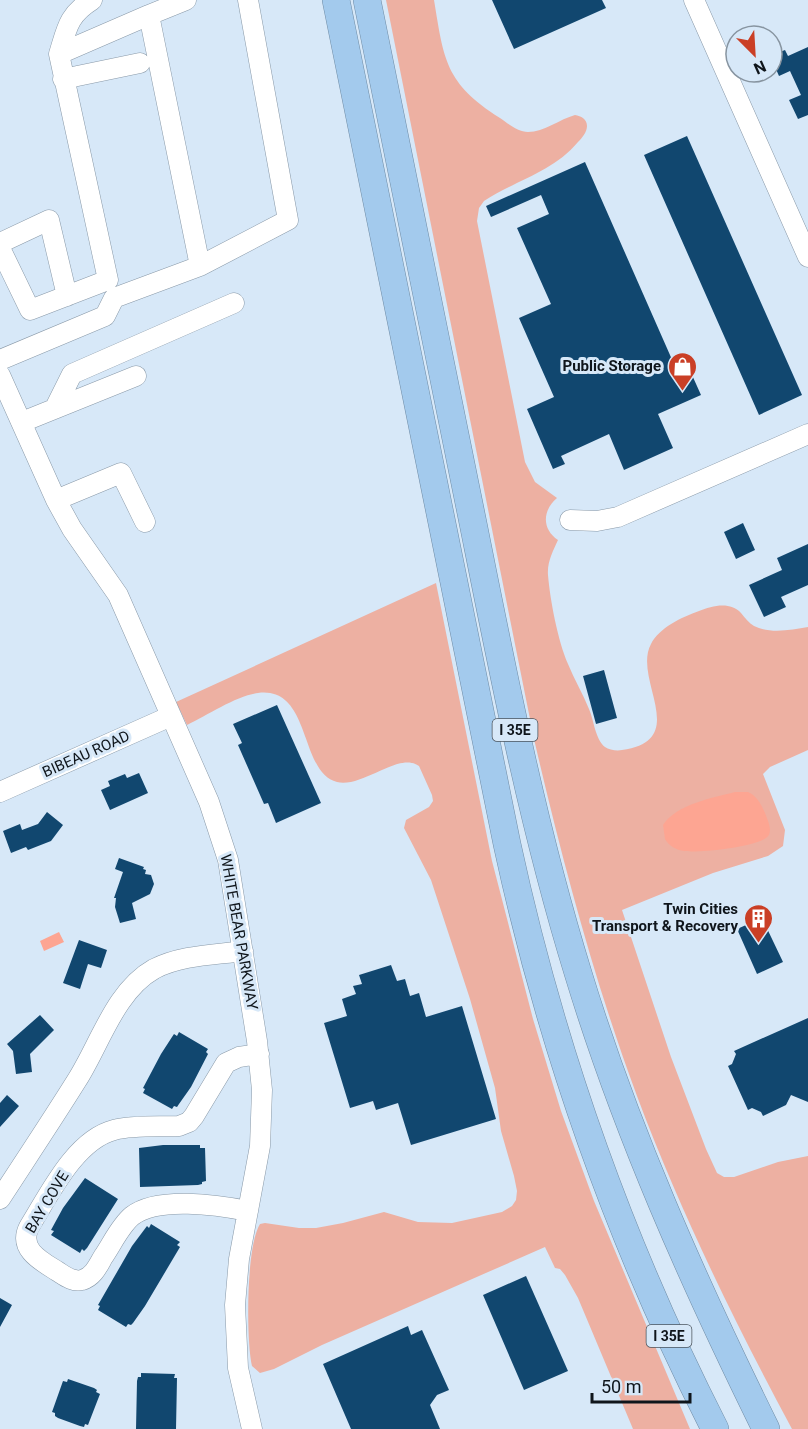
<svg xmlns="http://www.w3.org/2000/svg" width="808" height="1429" viewBox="0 0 808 1429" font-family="Roboto,sans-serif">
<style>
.green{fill:#edb0a2}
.water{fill:#fda592}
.building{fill:#11476f}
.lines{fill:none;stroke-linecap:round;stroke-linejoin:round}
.minor-casing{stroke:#8999a8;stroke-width:21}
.highway-casing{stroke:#6f8ba4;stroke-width:28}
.minor{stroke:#fff;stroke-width:20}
.highway{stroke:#a3caed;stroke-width:27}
.labels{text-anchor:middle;stroke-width:6;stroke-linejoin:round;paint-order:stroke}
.shield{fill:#d7e8f8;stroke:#4b545d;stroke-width:1.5}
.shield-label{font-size:14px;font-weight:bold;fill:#0f151b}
.poi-label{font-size:15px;font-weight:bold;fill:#0f151b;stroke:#d7e8f8;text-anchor:end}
.street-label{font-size:15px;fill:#0f151b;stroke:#d7e8f8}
</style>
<rect width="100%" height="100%" fill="#d7e8f8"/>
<path class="green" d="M386 0H434C444 60 445 83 500 118 507 123 518 132 528 132 544 132 560 119 575 115 581 116 587 119 587 126 587 132 582 138 578 142 553 172 516 180 484 201L479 208 477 221 525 462 535 482 557 498C542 511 542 529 558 540 553 551 547 562 548 575 550 600 558 641 568 664 574 679 583 694 589 709 594 720 595 739 605 747 609 750 617 751 622 750 692 740 632 679 651 644 659 628 682 617 699 611 712 606 730 601 741 613 745 618 749 623 754 626 770 634 791 630 808 627V750L770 767 763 774 785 830 783 846 768 856 713 873 622 910 671 1057 706 1149 717 1173 724 1177H734L778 1162 808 1156V1429H792C734 1321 680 1211 637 1096 594 980 562 860 534 739Z
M436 583 492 861 533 1019 561 1111 594 1201 690 1429H633L578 1298 565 1275 560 1269 555 1268 545 1247 322 1345 274 1369 260 1373 252 1366C246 1340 246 1246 260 1224L265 1223 299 1228H316L343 1223 384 1212 418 1222 452 1223 502 1212 512 1206 516 1200 517 1191 514 1176 501 1131 495 1088 470 999 431 880 404 828 406 820 429 807 433 801 432 795 419 766C399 751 363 788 337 782 299 773 312 686 258 693 236 696 208 715 187 725L176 702Z"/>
<path class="water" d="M735 792H748C757 796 761 804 765 813 767 819 772 828 769 835 762 847 698 853 684 851 676 850 669 846 665 839L663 825C677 804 712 798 735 792Z
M59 932 64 942 44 951 40 941Z"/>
<path class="building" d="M492 0H602L606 8 514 49Z
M808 47V115L798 119 789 100 801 95 790 71 779 76 772 60V55L785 50 788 56Z
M687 136 802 395 759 415 644 155Z
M585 162 681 380 692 375 701 395 658 414 673 448 624 470 609 434 561 456 565 464 553 469 527 409 554 397 519 318 551 304 517 228 549 214 541 195 491 217 486 206Z
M743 523 755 550 736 559 724 532Z
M808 544V585L781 597 786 607 764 617 749 585 782 570 777 558Z
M604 670 617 718 596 724 583 676Z
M277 705 321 803 276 823 268 803 264 804 238 745 242 743 233 724Z
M139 773 148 793 110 810 101 790 110 786 108 781 125 774 127 778Z
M47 812 63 825 51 841 28 850 26 847 11 853 3 831 20 824 22 830 38 824Z
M119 858 144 867 143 869 146 870 145 874 151 875 154 884 150 894 132 903 136 919 120 923 115 907 116 898H114L123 872 115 869Z
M762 918 783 962 757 974 737 929Z
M79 940 107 950 101 968 88 964 80 989 63 983Z
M391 965 397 981 405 979 410 996 419 993 426 1017 462 1006 496 1119 411 1145 398 1103 376 1110 373 1101 350 1108 324 1023 347 1016 342 999 356 994 353 986 362 984 359 975Z
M40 1015 54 1030 30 1054 32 1072 16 1074 13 1051 7 1044Z
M808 1018V1102L791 1095 786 1105 763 1116 761 1112 752 1108 748 1110 728 1066 732 1064 736 1054 734 1051Z
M179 1032 208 1049 206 1052 208 1054 191 1087 179 1104 177 1107 174 1106 172 1109 143 1093 145 1089 143 1088 161 1054 172 1037 174 1034 177 1036Z
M7 1095 19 1106 0 1127V1103Z
M163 1145H200V1148H205L206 1181 202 1182V1184L198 1185 140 1187 139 1148Z
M85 1178 118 1199 87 1248 84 1251 82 1249 80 1253 51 1235 54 1231 51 1230 63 1208Z
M151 1224 180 1242 177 1245 180 1247 145 1306 133 1323 131 1325 128 1324 126 1327 98 1310 100 1306 98 1305 132 1246 147 1226 149 1228Z
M526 1276 568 1371 524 1390 483 1295Z
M0 1298 12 1305 0 1327Z
M408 1326 411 1335 422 1330 449 1390 437 1395 430 1405 440 1429H351L323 1364Z
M141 1373 175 1374 174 1378H177L176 1429H136L137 1381 138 1377H141Z
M68 1379 94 1388 97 1390 96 1392 100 1394 88 1425 85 1424 84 1427 80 1426 58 1418 55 1416V1413L52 1412 63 1381 67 1382Z"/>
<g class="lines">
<defs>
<path id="minor" d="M694 0 808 257
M149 15 186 0
M59 54 149 15 200 266
M63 79 140 63
M0 243 49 220 67 296
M0 248 30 310 108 280 59 54C67 28 68 15 92 0
M0 360 105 316 114 298 200 266 288 220 248 0
M0 375 56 500 72 529 118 595 209 802 228 860 257 1041 262 1090 260 1146 239 1259 235 1305 238 1368 252 1429
M55 408 72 374 234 303
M22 422 136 376
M56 500 121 473 145 522
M570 520 597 521 618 517 808 434
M0 792 171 716
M0 1199C26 1159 52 1120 77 1080 100 1044 115 991 154 969 181 955 214 955 243 951
M248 1211C218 1205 157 1196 132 1216 120 1226 112 1244 103 1257 98 1266 93 1277 82 1280 72 1282 65 1276 57 1271 41 1261 18 1249 29 1227 49 1195 75 1140 114 1130 134 1125 158 1127 179 1126L189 1122 194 1116 226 1063 239 1057 259 1054"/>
<path id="highway" d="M336 0 507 844C551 1048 620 1243 715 1429
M367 0C403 176 438 352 474 528 504 678 533 827 578 973 626 1131 693 1281 766 1429"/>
</defs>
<use href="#minor" class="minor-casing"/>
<use href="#highway" class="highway-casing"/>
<use href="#minor" class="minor"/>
<use href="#highway" class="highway"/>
</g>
<defs>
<symbol id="shop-pin" viewBox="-11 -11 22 30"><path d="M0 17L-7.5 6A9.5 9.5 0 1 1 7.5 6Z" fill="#ca3f26" stroke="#d7e8f8"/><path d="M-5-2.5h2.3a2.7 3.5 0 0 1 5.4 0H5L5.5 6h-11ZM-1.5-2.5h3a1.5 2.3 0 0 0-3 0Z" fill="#fff"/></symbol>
<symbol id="building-pin" viewBox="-11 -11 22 30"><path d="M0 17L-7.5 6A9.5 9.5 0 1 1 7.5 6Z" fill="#ca3f26" stroke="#d7e8f8"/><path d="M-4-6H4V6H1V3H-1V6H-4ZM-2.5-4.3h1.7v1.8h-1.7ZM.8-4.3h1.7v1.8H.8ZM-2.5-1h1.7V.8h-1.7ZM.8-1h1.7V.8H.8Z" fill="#fff"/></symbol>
</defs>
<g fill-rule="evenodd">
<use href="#shop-pin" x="666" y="350" width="33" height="45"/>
<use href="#building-pin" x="742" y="902" width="33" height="45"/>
</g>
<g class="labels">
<g class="shield">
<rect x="492.5" y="719" width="45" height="22" rx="4.5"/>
<rect x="646.5" y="1325" width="45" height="22" rx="4.5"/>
</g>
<g class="shield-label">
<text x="515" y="735">I 35E</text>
<text x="669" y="1341">I 35E</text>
</g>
<g class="poi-label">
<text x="661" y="371">Public Storage</text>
<text x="738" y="914">Twin Cities<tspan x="738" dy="17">Transport &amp; Recovery</tspan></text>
</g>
<g class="street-label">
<text transform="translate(86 754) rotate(-24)" y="5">BIBEAU ROAD</text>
<text transform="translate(239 932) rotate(80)" y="5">WHITE BEAR PARKWAY</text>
<text transform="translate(47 1202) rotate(-59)" y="5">BAY COVE</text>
</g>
</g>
<g transform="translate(754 54) rotate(156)"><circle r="28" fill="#d7e8f8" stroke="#8794a0" stroke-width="1.5"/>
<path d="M0-4.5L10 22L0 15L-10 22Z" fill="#ca3f26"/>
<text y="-9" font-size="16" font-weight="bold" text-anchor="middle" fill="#0f151b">N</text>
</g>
<path d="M592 1393v9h98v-9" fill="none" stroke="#0f151b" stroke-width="3"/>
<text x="601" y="1393" font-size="18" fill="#0f151b" stroke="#d7e8f8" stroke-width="4.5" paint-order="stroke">50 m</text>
</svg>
